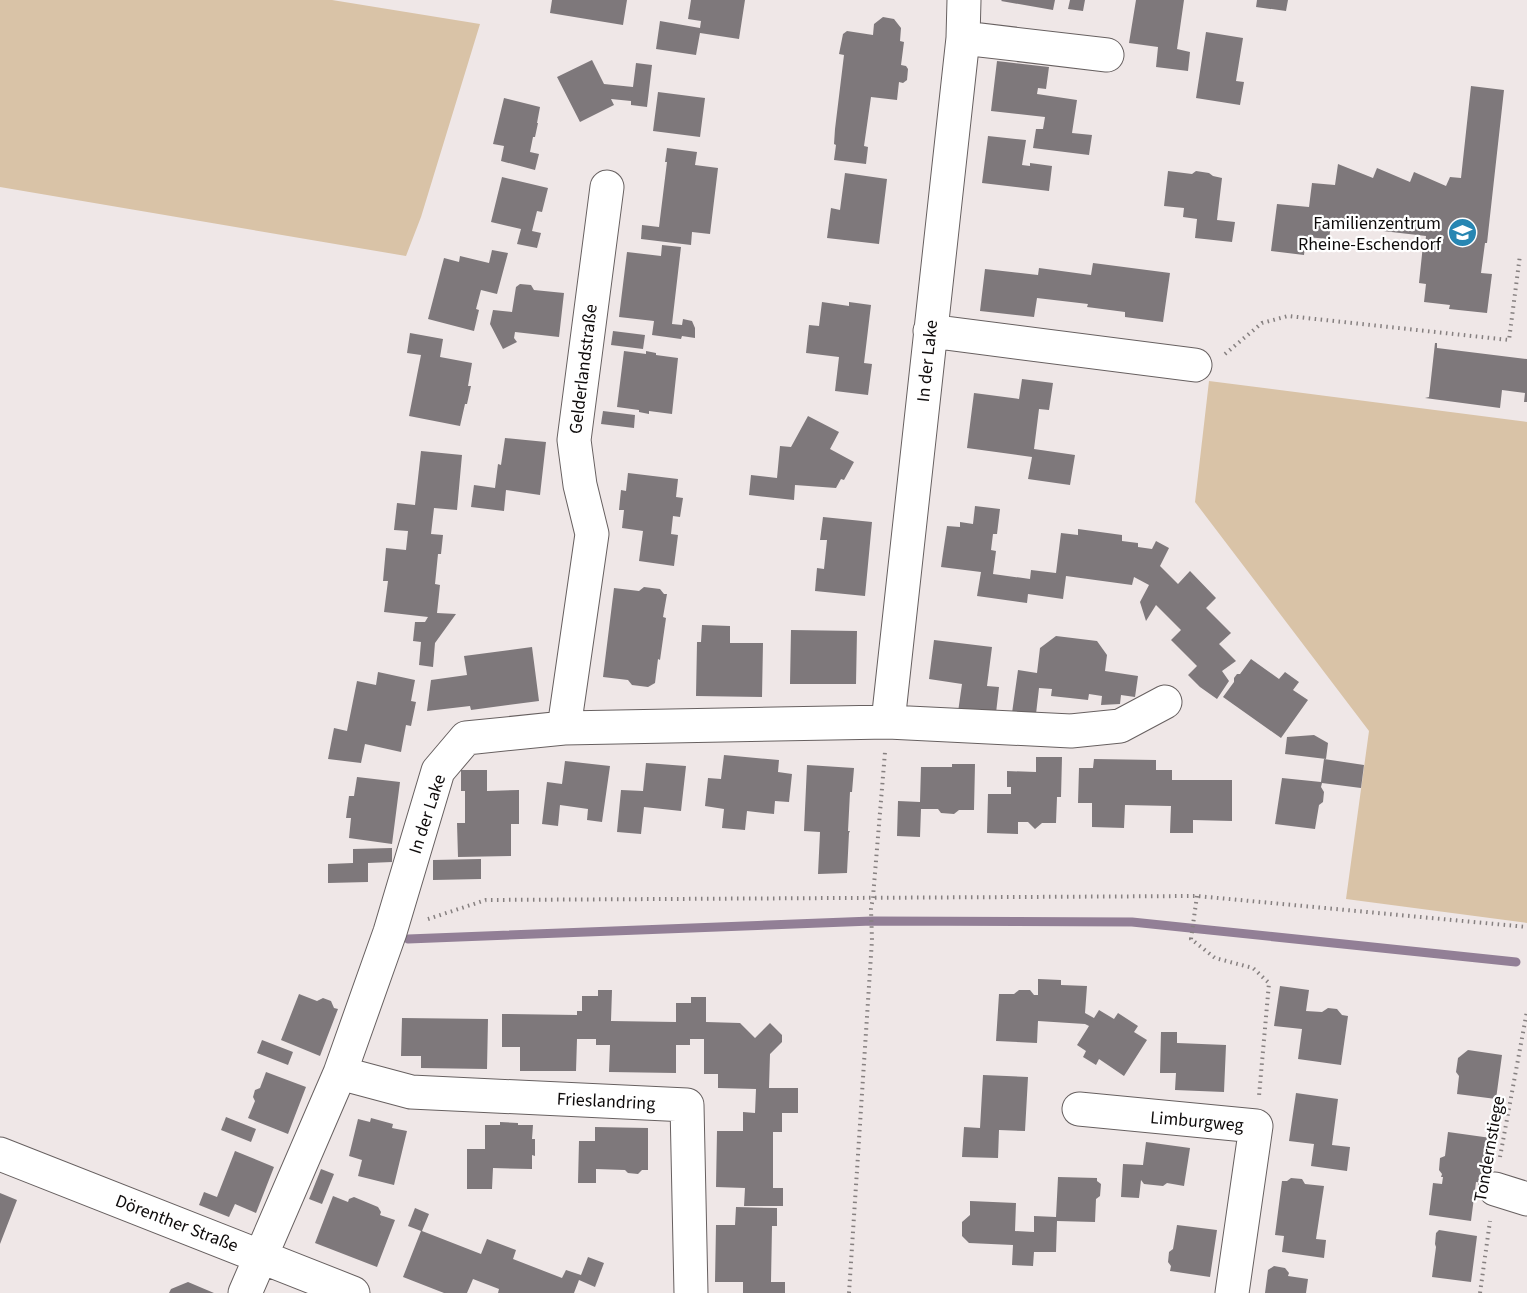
<svg xmlns="http://www.w3.org/2000/svg" width="1527" height="1293" viewBox="0 0 1527 1293" font-family="'Source Sans 3',sans-serif">
<style>
.green{fill:#d9c3a7}
.lines{fill:none;stroke-linecap:round;stroke-linejoin:round}
.stream{stroke:#927f96;stroke-width:9}
.building{fill:#7e787b}
.minor-casing{stroke:#676060;stroke-width:35}
.path{stroke:#868080;stroke-width:4;stroke-dasharray:1.5 4.5;stroke-linecap:butt}
.minor{stroke:#fff;stroke-width:33}
.labels{text-anchor:middle;stroke-width:4.5;stroke-linejoin:round;paint-order:stroke}
.poi-label{font-size:18px;fill:#0e0b0b;stroke:#fff;text-anchor:end}
.street-label{font-size:18px;fill:#0e0b0b;stroke:#fff}
</style>
<rect width="100%" height="100%" fill="#efe7e7"/>
<path class="green" d="M0 0H332L480 24 421 217 406 256 0 187Z
M1209 381 1527 422V923L1346 899 1369 731 1195 502Z"/>
<g class="lines">
<path class="stream" d="M408 939 872 921 1132 922 1516 962"/>
</g>
<path class="building" d="M552 0H627L623 25 550 13Z
M691 0H745L739 39 700 33 696 55 656 49 660 21 700 28 701 21 688 19Z
M1002 0H1055L1053 10 1001 1Z
M1070 0H1085L1083 11 1068 9Z
M1136 0H1184L1177 49 1190 52 1188 71 1156 67 1158 47 1129 43Z
M1257 0H1288L1286 11 1256 7Z
M883 17 894 19 901 28 900 41 904 42 901 65 906 66 908 69 907 80 903 83 899 82 897 100 871 97 864 146 868 147 866 164 834 160 836 145 834 144 835 129 844 55 839 54 843 34 847 31 873 35 874 24Z
M1206 32 1243 38 1236 81 1244 82 1240 105 1196 98Z
M592 60 604 84 633 87 636 63 652 65 647 107 631 105V101L611 99 614 105 580 122 557 77Z
M997 61 1049 67 1046 89 1038 88 1037 94 1077 100 1072 133 1092 135 1089 155 1033 148 1036 129H1043L1045 117 991 111Z
M1471 86 1504 90 1487 243H1485L1481 273 1492 274 1487 313 1449 309 1450 305 1424 302 1426 284 1419 283 1423 245H1425L1426 236 1331 225 1329 239 1306 237 1304 255 1271 251 1277 204 1309 207 1312 183 1335 185 1338 164 1373 178 1377 168 1410 182 1414 172 1446 186 1450 177 1461 178Z
M658 92 705 98 700 137 653 131Z
M504 98 540 107 537 123H538L535 137H533L530 152 539 154 535 170 501 161 504 146 493 144Z
M988 136 1026 140 1022 165 1030 166V163L1052 166 1049 191 982 183Z
M667 148 697 152 695 165 718 168 710 234 692 232 691 245 641 239 642 225 659 227 667 162H665Z
M1168 171 1192 174 1196 171 1209 173 1213 176 1222 178 1217 220 1235 222 1232 242 1195 238 1197 219 1183 217 1184 208 1164 206Z
M845 173 887 179 879 244 827 238 831 208 840 210Z
M502 177 548 188 542 212 537 211 532 231 541 233 537 248 517 244 521 229 491 222Z
M662 245 681 247 672 324 682 325 683 319 692 321 695 328V338L682 336 681 339 652 335 654 321 619 317 627 252 661 256Z
M492 250 508 253 497 294 481 290 476 309 479 310 474 331 428 319 444 258 459 262 460 256 489 263Z
M1093 263 1170 273 1163 322 1125 317V312L1087 307 1088 304 1037 298 1034 317 980 311 985 269 1038 275 1039 268 1091 275Z
M520 284 531 285 534 290 564 293 559 337 515 332 514 338 517 342 503 349 490 324 493 310 512 312 516 287Z
M822 302 849 306V302L871 305 864 363 872 364 868 395 835 391 839 357 806 353 809 325 819 326Z
M613 331 645 335 643 349 611 345Z
M410 333 443 339 440 357 472 363 468 386H471L467 404H465L460 426 409 416 421 355 407 353Z
M1435 343H1437V348L1527 359V402H1524L1525 393 1502 390 1500 408 1425 398 1429 397Z
M624 351 646 354V351L656 353V355L678 358 672 414 649 411V414L639 412V410L617 407Z
M1022 379 1053 383 1049 410 1039 409 1034 449 1075 455 1070 485 1028 479 1032 457 967 448 974 393 1019 399Z
M603 411 635 415 634 428 601 424Z
M808 416 839 432 830 449 854 462 844 480 841 479 836 488 795 485 794 500 749 495 751 475 777 478 780 446 791 447Z
M505 438 546 442 540 495 506 490 504 511 471 507 474 485 495 488 498 464 501 465Z
M421 451 462 455 457 510 434 508 431 534 443 535 441 554H438L435 584 440 585 437 613 456 614 435 643 433 667 419 665 421 642 413 641 415 622H425L428 617 384 612 388 581H383L386 548 406 550 408 531 394 530 397 503 415 505Z
M628 473 678 479 676 497 683 498 680 517 673 516 671 534 678 535 674 566 639 561 643 531 622 528 624 510H619L621 490 626 491Z
M975 506 1000 509 997 534H993L991 550 996 551 993 574 1030 579 1031 570 1056 573 1061 533 1078 535V529L1122 535V541L1138 543V547L1152 549 1156 541 1169 548 1160 566 1178 584 1190 571 1216 598 1206 608 1231 633 1219 644 1236 661 1222 671 1229 681 1217 699 1200 687 1188 675 1197 666 1171 640 1181 630 1156 605 1146 621 1140 602 1149 585 1134 577 1132 585 1066 576 1063 599 1028 594 1027 603 977 596 981 572 941 567 947 526 960 527V522L973 524Z
M823 517 872 522 865 596 815 591 817 568 824 569 827 540H820Z
M644 587 660 589 664 594H667L663 617 666 618 660 660 658 659 655 683 648 687 632 685 628 680 603 677 614 588 639 591Z
M702 625 730 626V643H763L762 697 696 696 697 642H701Z
M791 630 857 631 856 684H790Z
M1056 636 1097 641 1107 655 1105 671 1138 676 1135 697 1121 695 1120 704 1101 705 1102 696 1089 694 1088 700 1070 698 1051 696 1052 689 1039 688 1036 714 1012 713 1018 670 1037 673 1040 648Z
M934 640 992 647 987 686 999 687 996 713 958 712 962 684 929 679Z
M532 647 539 701 471 710 470 706 427 711 431 680 467 675 464 656Z
M1251 659 1279 679 1285 672 1299 682 1293 690 1308 700 1281 738 1223 697 1234 682V678L1237 674H1240Z
M378 672 415 680 411 701 416 702 411 726 406 725 401 752 365 744 361 763 328 759 334 728 347 731 357 681 376 685Z
M1314 735 1328 743 1326 759 1285 754 1287 737Z
M724 755 779 760 778 772 792 774 789 802 775 801 774 814 747 811 745 830 722 828 724 809 705 806 708 778 721 779Z
M1036 757H1062L1061 797H1057L1056 823H1042L1035 829 1028 822H1018V834L987 833 988 794H1011V787H1007V771L1036 772Z
M1094 759 1156 760V770H1172V780H1232V821L1193 820V833H1170L1171 806 1125 805 1124 828 1092 827V803H1078L1079 768H1093Z
M1324 759 1364 765 1361 788 1322 783 1321 787 1324 792 1323 802 1319 805 1315 829 1275 824 1282 778 1321 782Z
M565 761 610 766 602 822 587 820 588 809 560 805 558 826 542 824 547 782 562 784Z
M646 763 686 766 681 811 644 807 641 834 617 832 621 790 643 791Z
M952 764H975L974 810H959L954 814 941 813 938 809H921L920 837 897 836 898 801 920 802 921 767H952Z
M807 765 854 768 852 792H850L848 831H850L849 833 847 873 818 874 820 832 804 831Z
M461 770H487V791L519 790V824H511V856L458 857 457 823H465V791H461Z
M357 777 400 782 392 844 349 838 351 818H346L349 796H354Z
M392 848V862L368 863V882L328 883V864L353 863V849Z
M481 859V879L433 880V860Z
M1038 979 1061 980V985L1087 986 1085 1013 1094 1018 1099 1010 1114 1019 1118 1013 1138 1026 1134 1032 1147 1040 1124 1076 1099 1059 1096 1065 1083 1057 1086 1051 1077 1045 1089 1026 1085 1024 1038 1021 1037 1043 996 1041 999 994H1014L1019 990H1030L1034 995H1038Z
M1280 986 1309 990 1306 1011 1322 1012 1328 1008 1337 1009 1342 1015 1348 1016 1341 1065 1298 1059 1302 1029 1274 1026Z
M598 990H612L611 1021 676 1022V1003H691V997H706V1022L740 1023 755 1038 770 1023 782 1035V1042L770 1054 769 1088H798V1113H782V1132H773V1188H783V1206H744L745 1188 716 1187 717 1131H743V1112L755 1113 756 1089 718 1088V1074H704V1039H690V1045H676V1073L609 1072 610 1045H596V1039H577L576 1071H520V1047H502V1014L577 1015V1011H582V996H598Z
M299 994 317 1001 323 998 331 1001 334 1008 338 1009 320 1056 281 1040Z
M402 1018 488 1019 487 1069 421 1068V1056H401Z
M1161 1032H1177V1043L1226 1045 1224 1092 1175 1090 1176 1073H1160Z
M262 1040 293 1052 288 1065 257 1053Z
M1468 1050 1502 1055 1496 1099 1457 1094 1459 1076 1456 1072 1458 1058Z
M266 1072 306 1087 288 1134 248 1118 255 1101 253 1097 255 1090 260 1088Z
M983 1075 1028 1077 1025 1131 999 1130 998 1158 962 1157 964 1127 980 1128Z
M1296 1093 1338 1099 1332 1145 1350 1147 1347 1171 1311 1166 1314 1144 1289 1141Z
M226 1117 256 1129 251 1142 221 1130Z
M371 1118 393 1124 392 1128 407 1131 394 1185 358 1176 362 1160 349 1156 358 1119 370 1122Z
M500 1122 518 1123V1125H533L532 1139H535V1156L532 1155V1169L493 1168 492 1189H467V1149H485V1125H500Z
M595 1127 648 1128V1170H642L638 1174 628 1173 625 1170 596 1169V1183H578L579 1141H595Z
M1448 1132 1491 1138 1485 1183 1476 1182 1471 1221 1429 1215 1433 1183 1442 1184 1443 1177H1441L1442 1174 1439 1170 1440 1158 1445 1156Z
M1146 1142 1190 1148 1184 1186 1167 1183 1163 1186 1144 1184 1141 1180 1139 1198 1121 1197 1123 1164 1143 1165Z
M235 1151 274 1167 256 1213 235 1204 229 1217 199 1205 204 1192 217 1197Z
M321 1169 334 1174 322 1204 309 1199Z
M1058 1177 1097 1178V1181L1101 1184 1100 1196 1096 1199 1095 1222 1057 1221 1056 1252H1034L1033 1266 1012 1265 1013 1245 969 1243 962 1236V1222L970 1215V1201L1016 1203 1015 1231 1034 1232V1216L1056 1217Z
M1291 1178 1302 1179 1305 1184 1324 1186 1316 1239 1326 1240 1324 1258 1282 1252 1284 1236 1275 1235 1282 1181H1287Z
M0 1193 17 1200 0 1244Z
M333 1196 348 1202 349 1199 354 1197 378 1207 381 1212 380 1215 395 1220 377 1267 315 1243Z
M736 1207 777 1208V1226H772L771 1282H785V1293H743V1282H715L716 1225H735Z
M415 1208 429 1214 422 1231 481 1254 487 1239 516 1250 513 1259 562 1278 566 1270 581 1275 588 1257 604 1263 595 1287 579 1280 574 1293H498L499 1289 473 1279 467 1293H444L403 1277 421 1231 408 1226Z
M1177 1225 1217 1230 1210 1277 1170 1271 1171 1266 1168 1262 1169 1252 1173 1249Z
M1439 1230 1477 1236 1471 1282 1432 1277 1436 1247 1435 1244 1436 1233Z
M1274 1266 1285 1268 1289 1273 1288 1276 1308 1279 1306 1293H1265L1268 1270Z
M188 1282 214 1293H169L171 1289Z"/>
<g class="lines">
<defs>
<path id="minor" d="M963 38 1107 55
M930 331 1195 365
M888 722 1071 731 1120 726 1165 702
M564 728 592 534 580 485 574 440 607 187
M340 1073 411 1092 687 1105 691 1293
M1079 1109 1256 1126 1232 1293
M0 1154 353 1293
M1495 1189 1527 1199
M245 1293 340 1073 390 932 438 771 466 738 564 728 888 722 963 38 964 0"/>
</defs>
<use href="#minor" class="minor-casing"/>
<path class="path" d="M1225 354 1262 323 1288 316 1509 340 1520 255
M1197 896 1191 939 1215 958 1253 968 1269 983 1259 1096
M428 919 486 900 1197 896 1527 927
M1500 1157 1527 1011
M849 1293 872 940 871 909 873 897 885 752
M1480 1293 1490 1221"/>
<use href="#minor" class="minor"/>
</g>
<defs>
<symbol id="school-disc" viewBox="-11 -11 22 22"><circle r="9.5" fill="#2786b2" stroke="#fff"/><path d="M0-5L7-2L0 1L-7-2ZM-4 1L0 2.5L4 1V4Q0 6-4 4Z" fill="#fff"/></symbol>
</defs>
<g fill-rule="evenodd">
<use href="#school-disc" x="1446" y="216" width="33" height="33"/>
</g>
<g class="labels">
<g class="poi-label">
<text x="1441" y="229">Familienzentrum<tspan x="1441" dy="21">Rheine-Eschendorf</tspan></text>
</g>
<g class="street-label">
<text transform="translate(927 361) rotate(-84)" y="6">In der Lake</text>
<text transform="translate(583 369) rotate(-83)" y="6">Gelderlandstraße</text>
<text transform="translate(427 814) rotate(-72)" y="6">In der Lake</text>
<text transform="translate(606 1101) rotate(3)" y="6">Frieslandring</text>
<text transform="translate(1197 1121) rotate(5)" y="6">Limburgweg</text>
<text transform="translate(1489 1149) rotate(-80)" y="6">Tondernstiege</text>
<text transform="translate(177 1223) rotate(21)" y="6">Dörenther Straße</text>
</g>
</g>
</svg>
